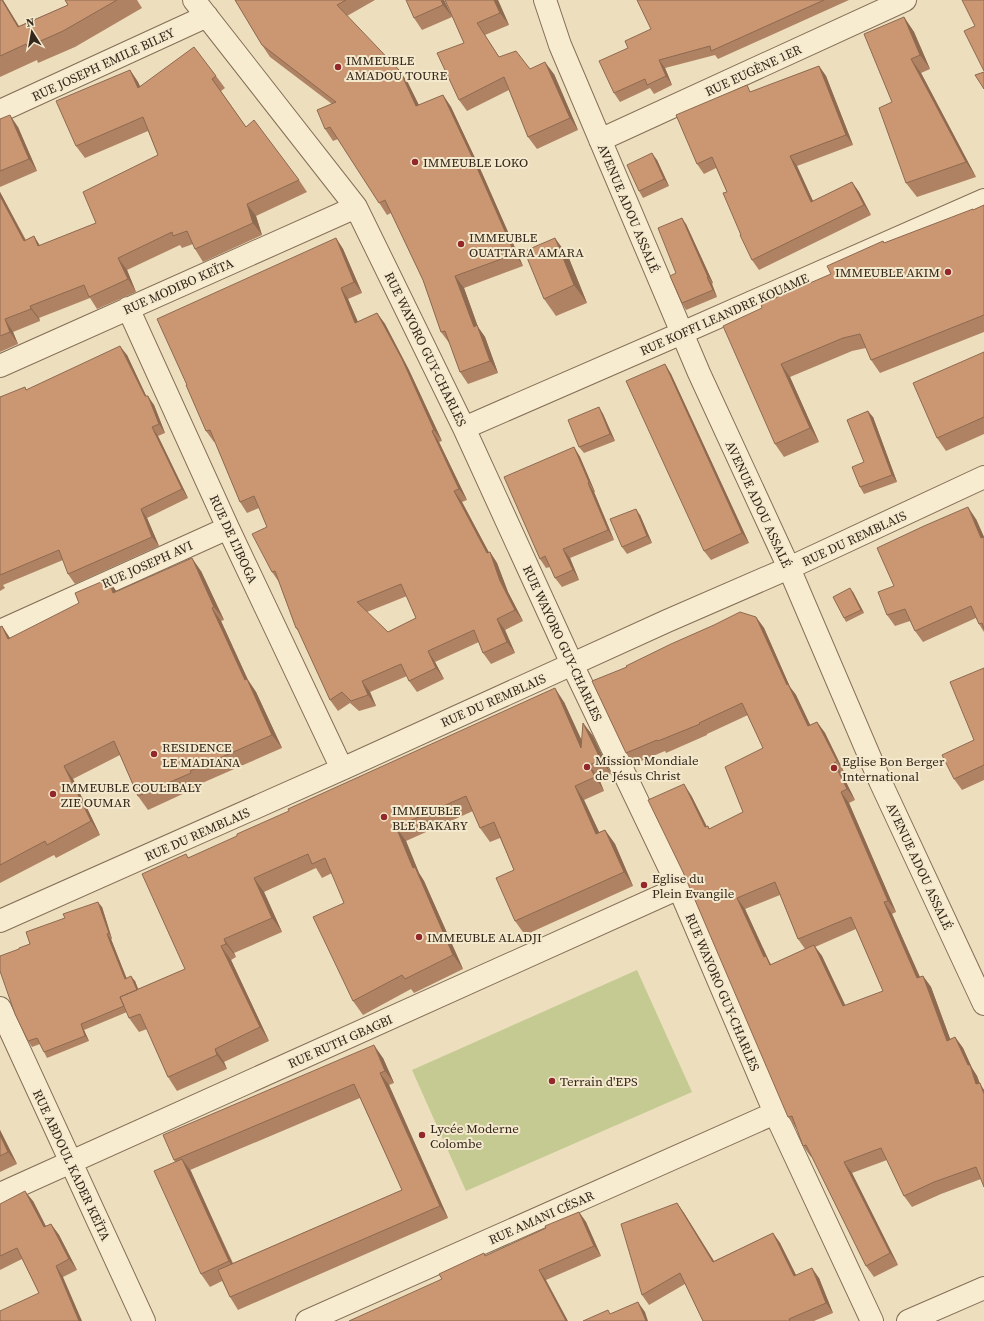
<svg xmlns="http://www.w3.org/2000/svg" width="984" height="1321" viewBox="0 0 984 1321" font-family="'Source Serif 4',serif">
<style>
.green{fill:#c4ca92}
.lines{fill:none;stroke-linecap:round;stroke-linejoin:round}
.minor-casing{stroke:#846f57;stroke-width:24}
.minor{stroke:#f8ecd0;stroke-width:22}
.wall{fill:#af8263;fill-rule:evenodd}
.shaded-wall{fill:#8e6a50}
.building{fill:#cb9773;stroke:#8e6a50;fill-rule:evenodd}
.poi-dot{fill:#922829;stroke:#f4e9cd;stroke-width:1.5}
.labels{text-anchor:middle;stroke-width:4;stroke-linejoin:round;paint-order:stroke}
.poi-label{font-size:13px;fill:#34271b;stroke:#f4e9cd;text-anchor:start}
.street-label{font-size:13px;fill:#34271b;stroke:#f4e9cd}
</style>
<rect width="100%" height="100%" fill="#eddebd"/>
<path class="green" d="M637 970 692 1092 466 1191 412 1070Z"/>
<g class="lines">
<defs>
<path id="minor" d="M194 0 356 207 464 428 572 664 679 888 775 1113 872 1321
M545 0 560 45 699 373 789 568 880 781 984 1004
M0 111 207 16
M600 140 905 0
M128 308 228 528 342 769
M0 366 356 207
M464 428 682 333 984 200
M0 631 228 528
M0 921 342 769 667 621 789 568 984 477
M0 1008 144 1321
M0 1194 679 888
M307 1321 775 1113
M908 1321 984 1288"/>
</defs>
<use href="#minor" class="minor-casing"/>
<use href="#minor" class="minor"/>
</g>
<path class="wall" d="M0 0H3L19 26 68 5 65 0H137L142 8 75 47 38 63 37 60 0 77Z
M235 0H375L347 16 408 83 419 105 443 95 451 107 482 173 523 266 464 288 478 327 485 337 498 373 468 384 460 372 450 344 441 332 423 280 391 213 387 215 338 139 333 141 325 129 332 104 270 57 262 45Z
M444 0 452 17 422 30 414 18Z
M445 0H498L509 25 485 35 499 57 530 69 554 74 578 130 537 149 528 137 509 90 467 111 459 100 464 43Z
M637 0H849L718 59 715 55 665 68 672 85 654 94 650 88 620 102 614 93 628 48 651 29Z
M904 17 914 32 930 69 921 73 976 177 917 197 906 183 892 102Z
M819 66 826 76 853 145 797 166 813 201 852 182 859 192 871 215 759 270 752 260 741 235 727 192 716 168 704 174 697 164 752 92Z
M130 70 138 82 140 86 216 76 225 88 221 91 246 127 299 180 307 192 256 216 262 235 203 262 195 249 193 244 182 248 180 245 127 270 136 292 97 309 90 298 39 318 40 321 13 332 18 344 0 352V192L26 240 34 236 40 246 96 223 158 155 148 131 85 158 76 146Z
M0 119 18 127 37 171 0 187Z
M657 160 669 186 643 198 639 191Z
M984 205V332L880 373 871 360 866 348 852 351 790 377 819 442 784 457 775 444 762 308 831 274 883 241 884 243 973 210Z
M686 224 713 283 712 284 717 297 686 310 682 303 676 273Z
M336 238 343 249 362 293 348 299 358 322 377 313 385 324 409 370 442 441 439 442 467 500 462 502 489 553 490 552 497 563 508 592 523 621 505 630 515 653 491 664 483 653 479 642 435 662 444 679 417 692 409 681 407 676 370 692 376 706 359 711 350 703 338 711 330 700 300 633 296 628 279 582 272 572 267 527 259 508 247 513 240 502 215 442H214L206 431 187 385ZM407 596 416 618 388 632 367 612Z
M568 256 587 303 556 316 544 299Z
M984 352V434L946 451 937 438Z
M127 355 146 396 154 405 165 433 158 436 188 498 147 518 159 546 75 584 68 574 63 560 3 585 5 588 0 591V397L27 390Z
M665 364 671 374 749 543 711 560 704 551Z
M599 407 603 414 615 441 584 453 579 447Z
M873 417 897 482 864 494 860 487Z
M574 447 580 457 595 492H594L614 540 570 558 579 580 562 587 555 578 550 567 546 568 540 559Z
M640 515 652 543 627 554 622 547Z
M976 519 984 537V632L979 624 976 618 923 642 915 631 910 621 895 626 887 615 894 586Z
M201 571 224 620 221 621 248 680 256 692 282 748 200 784V786L148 810 138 796 120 755 73 779 100 835 56 858 54 855 0 883V627L2 626 10 638 116 591Z
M853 592 864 613 846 622 844 618Z
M756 617 764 628 790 687 796 695 810 725 817 722 825 733 844 772 842 774 855 800 849 803 896 912 892 914 920 977 923 976 931 987 950 1039 955 1037 963 1048 972 1068 977 1076 980 1084 984 1090V1187L981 1179 941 1194 912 1207 904 1196 887 1160 852 1173 898 1265 874 1277 866 1266 812 1156 811 1157 803 1146 797 1128H796L788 1117 691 795 707 827 710 829 743 812 763 748 748 715 707 734V735L666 753 665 751 634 764 626 753 627 667ZM780 895 798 939 805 949 771 965 769 961 745 909ZM856 929 883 991 845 1006 822 956 815 947Z
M984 668V780L962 790 954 779 974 740Z
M564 702 582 741 583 723 593 736 611 774 599 779 604 791 584 800 599 832 605 830 615 844 633 886 525 935 515 921 514 870 500 838 490 842 480 828 473 811 406 841 419 873 424 881 463 969 414 993 411 989 363 1015 353 1001 344 903 332 873 322 878 316 868 264 892 282 932 234 953 236 957 231 960 269 1041 224 1062 227 1069 177 1091 168 1077 147 1029 139 1032 129 1018 127 1012 84 1030 89 1041 47 1058 40 1044 32 1047 28 1041 19 949 102 907 112 939H111L126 978 135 981 138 989 185 969 186 854 188 858Z
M383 1058 394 1083 389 1085 448 1218 238 1310 230 1297 222 1281 210 1287 201 1274 175 1162 174 1160ZM360 1098 402 1190 233 1263 190 1170Z
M0 1130 17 1164 0 1172Z
M33 1201 46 1227 51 1224 59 1235 77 1270 63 1277 39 1293 22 1259 0 1270V1204Z
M677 1203 684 1213 714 1261 773 1233 780 1243 796 1275 819 1278 833 1313 814 1321H703L685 1284 649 1305 642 1295Z
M579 1212 586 1222 601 1256 546 1280 442 1279 486 1256 546 1228Z"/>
<path class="shaded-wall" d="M2 0H3L29 43 18 27Z
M441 0H444L452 17 443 5Z
M494 0H498L509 25 500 13Z
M904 17 914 32 930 69 920 55Z
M911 59 921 73 976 177 966 162Z
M659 60 665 68 672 85 666 76Z
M545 62 554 74 578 130 570 118Z
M819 66 826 76 853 145 846 135Z
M130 70 138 82 146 100 138 88Z
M400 71 408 83 425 118 416 106Z
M443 95 451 107 482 173 523 266 515 254Z
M10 115 18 127 37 171 29 159Z
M652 153 657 160 669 186 664 179Z
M790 156 797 166 818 212 811 202Z
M852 182 859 192 871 215 864 205Z
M0 192 32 253 24 241 0 196Z
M247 204 256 216 262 235 253 223Z
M682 218 686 224 713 283 708 277Z
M34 236 42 249 38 246Z
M336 238 343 249 362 293 354 282Z
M555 238 568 256 587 303 574 285Z
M118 258 127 270 136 292 128 279Z
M455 276 464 288 478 327 485 337 498 373 490 361 474 327Z
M707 277 712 284 717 297 713 290Z
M341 288 348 299 363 334 355 323Z
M30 306 39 318 40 321 31 309Z
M377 313 385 324 409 370 442 441 434 430Z
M5 319 13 332 18 344 10 332Z
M120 346 127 355 151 406 145 396Z
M665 364 671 374 749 543 742 533Z
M781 364 790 377 819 442 810 428Z
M148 396 154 405 165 433 159 424Z
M599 407 603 414 615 441 610 434Z
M868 411 873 417 897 482 892 475Z
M152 427 158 436 188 498 182 489Z
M432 431 439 442 467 500 459 489Z
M574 447 580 457 595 492 589 482Z
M588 483 594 492 614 540 608 530Z
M454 491 462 502 492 558 490 552 497 563 508 592 523 621 515 610 487 553Z
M968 507 976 519 984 537 981 538Z
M141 509 147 518 159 546 152 537Z
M636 509 640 515 652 543 647 536Z
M563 549 570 558 579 580 573 570Z
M192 558 201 571 224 620 214 607Z
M108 579 117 592 113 593Z
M850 588 853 592 864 613 861 610Z
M212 608 221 621 248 680 256 692 282 748 272 735 245 680Z
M756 617 764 628 790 687 796 695 816 737 808 726 787 685Z
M497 619 505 630 515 653 507 642Z
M2 626 11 640 8 639Z
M428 651 435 662 444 679 436 668Z
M362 681 370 692 376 706 368 695Z
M555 688 564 702 591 761 581 748Z
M817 722 825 733 844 772 837 761Z
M583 723 593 736 611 774 601 760Z
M834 763 842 774 855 800 847 789Z
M589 765 599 779 604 791 595 777Z
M64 766 73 779 100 835 91 821Z
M684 784 691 795 713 839 705 827Z
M575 786 584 800 606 847 596 834Z
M841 792 849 803 896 912 888 901Z
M396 827 406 841 419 873 424 881 463 969 453 955 413 868Z
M605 830 615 844 633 886 624 872Z
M254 878 264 892 282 932 272 918Z
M737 898 745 909 769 961 773 968 778 977 764 957Z
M98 902 102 907 112 939 109 933Z
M884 902 892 914 925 989 917 978Z
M107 934 111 939 129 984 125 979Z
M224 939 234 953 236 957 226 944Z
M814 945 822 956 851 1017 843 1006Z
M221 946 231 960 269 1041 260 1027Z
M131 976 135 981 144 1004 140 999Z
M923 976 931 987 955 1052 947 1041Z
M81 1024 84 1030 89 1041 85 1036Z
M955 1037 963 1048 972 1068 977 1076 980 1084 984 1090V1094L976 1084Z
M374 1045 383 1058 394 1083 385 1071Z
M215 1049 224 1062 227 1069 217 1055Z
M380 1073 389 1085 448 1218 440 1206Z
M0 1130 17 1164 8 1152 0 1135Z
M182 1159 191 1171 237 1274 229 1261Z
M844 1162 852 1173 898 1265 890 1253Z
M25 1191 33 1201 52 1238 44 1227Z
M677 1203 684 1213 720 1271 713 1262Z
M579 1212 586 1222 601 1256 594 1246Z
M51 1224 59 1235 77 1270 69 1259Z
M773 1233 780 1243 801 1285 794 1276Z
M56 1266 63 1277 82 1321H79Z
M812 1268 819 1278 833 1313 826 1303Z
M539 1270 546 1280 568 1321H566Z
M638 1302 645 1312 648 1321H646Z"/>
<path class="building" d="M0 0H2L18 27 68 5 65 0H117L63 31 27 47 26 44 0 56Z
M235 0H346L337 5 400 71 416 106 443 95 474 161 515 254 455 276 474 327 477 325 490 361 460 372 445 331 441 332 423 280 385 200 379 203 330 127 325 129 317 110 336 102 262 45Z
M406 0H441L443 5 414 18Z
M445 0H494L500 13 477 23 499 57 516 51 530 69 545 62 570 118 528 137 504 77 459 100 437 53 464 43Z
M637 0H824L711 51 710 46 659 60 666 76 647 85 645 79 614 93 599 61 628 48 625 41 651 29Z
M962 0H984V71L964 31 975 26Z
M904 17 920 55 911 59 966 162 906 183 879 108 892 102 864 34Z
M194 47 216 76 212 79 246 127 254 120 299 180 247 204 253 223 195 249 187 231 173 236 172 232 118 258 128 279 89 297 84 285 30 306 31 309 5 319 10 332 0 336V196L24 241 34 236 38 246 96 223 83 192 158 155 143 117 76 146 56 101 130 70 138 88Z
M819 66 846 135 790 156 811 202 852 182 864 205 752 260 740 235H741L723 193 727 192 712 157 697 164 676 115 747 85 750 92Z
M984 72V89L975 75Z
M10 115 29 159 0 171V119Z
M652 153 664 179 639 191 627 165Z
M984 205V315L871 360 860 334 843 338 781 364 810 428 775 444 723 326 762 308 761 304 831 274 827 266 883 241 884 243 973 209V210Z
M682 218 708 277H707L713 290 682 303 670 276 676 273 658 228Z
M336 238 354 282 341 288 355 323 377 313 402 359 434 430 432 431 459 489 454 491 487 553 490 552 500 581 515 610 497 619 507 642 483 653 474 630 428 651 436 668 409 681 401 664 362 681 368 695 351 701 342 692 330 700 297 628H296L275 571 272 572 252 534 267 527 254 496 240 502 210 430 206 431 186 385H187L157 319ZM401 584 416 618 388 632 357 602Z
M555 238 574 285 544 299 528 260 527 250Z
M120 346 145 396H148L159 424 152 427 182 489 141 509 152 537 68 574 59 550 0 575V397L25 387 26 390Z
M984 352V417L937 438 913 383Z
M665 364 742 533 704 551 626 381Z
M599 407 610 434 579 447 568 420Z
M868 411 892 475 860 487 852 467 864 462 847 420Z
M574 447 589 482 588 483 608 530 563 549 573 570 555 578 545 556 540 559 504 477Z
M968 507 981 538 984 537V629L982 623 979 624 971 606 915 631 905 609 887 615 878 592 894 586 877 548 924 526Z
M636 509 647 536 622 547 610 519Z
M192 558 214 607 212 608 245 680 247 679 272 735 190 771 191 773 138 796 114 741 64 766 91 821 47 845 45 841 0 865V627L2 626 8 639 79 603 75 593 108 579 113 593Z
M850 588 861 610 844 618 833 597Z
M740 612 756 617 787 685 788 684 808 726 817 722 837 761 834 763 847 789 841 792 888 901 884 902 917 978 923 976 947 1041 955 1037 968 1065H970L976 1084 980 1083 984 1094V1187L976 1167 934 1182 904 1196 881 1148 844 1162 890 1253 866 1266 806 1145 803 1146 792 1116 788 1117 683 872 648 800 684 784 705 827 708 826 709 829 743 812 725 767 763 748 742 703 699 723 700 724 658 741 657 740 626 753 592 681 627 667 626 666 671 644 714 625ZM775 882 798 939 851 917 883 991 843 1006 814 945 770 965 766 956 764 957 737 898Z
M984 668V765L954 779 942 755 974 740 950 682Z
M555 688 581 748 583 723 601 760 589 765 595 777 575 786 596 834 605 830 624 872 515 921 496 878 514 870 494 822 480 828 466 796 396 827 413 868 415 867 453 955 405 979 402 975 353 1001 313 917 344 903 325 858 312 864 308 854 254 878 272 918 224 939 226 944 221 946 260 1027 215 1049 217 1055 168 1077 140 1014 129 1018 120 997 185 969 142 874 186 854 188 858 237 836V834L289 811 288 809Z
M98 902 109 933 107 934 125 979 131 976 137 990 120 997 124 1006 81 1024 85 1036 44 1052 37 1038 28 1041 15 1014 0 971V956L19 949V948L30 944 26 932 65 918 63 914Z
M374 1045 385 1071 380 1073 440 1206 230 1297 218 1270 402 1190 354 1084 174 1160 163 1135Z
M0 1135 8 1152 0 1156Z
M182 1159 229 1261 201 1274 154 1171Z
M25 1191 44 1227 51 1224 69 1259 56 1266 79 1321H0V1311L39 1293 17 1248 0 1256V1204Z
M677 1203 713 1262 773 1233 794 1276 812 1268 826 1303 789 1319 790 1321H703L680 1273 642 1295 621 1224Z
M579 1212 594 1246 539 1270 566 1321H349L442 1279 439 1274 484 1253 485 1256 546 1228 545 1226Z
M638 1302 646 1321H583L608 1310 610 1314Z"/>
<g class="poi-dot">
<circle cx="338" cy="67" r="4"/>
<circle cx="415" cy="162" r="4"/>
<circle cx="461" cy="244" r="4"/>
<circle cx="948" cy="272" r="4"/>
<circle cx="154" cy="754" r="4"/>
<circle cx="587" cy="767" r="4"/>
<circle cx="834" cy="768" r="4"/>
<circle cx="53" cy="794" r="4"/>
<circle cx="384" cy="817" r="4"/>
<circle cx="644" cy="885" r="4"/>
<circle cx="419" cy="937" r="4"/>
<circle cx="552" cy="1081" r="4"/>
<circle cx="422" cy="1135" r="4"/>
</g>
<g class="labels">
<g class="poi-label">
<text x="346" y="65">IMMEUBLE<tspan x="346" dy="15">AMADOU TOURE</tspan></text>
<text x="423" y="167">IMMEUBLE LOKO</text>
<text x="469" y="242">IMMEUBLE<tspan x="469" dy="15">OUATTARA AMARA</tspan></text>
<text x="940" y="277" text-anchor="end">IMMEUBLE AKIM</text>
<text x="162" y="752">RESIDENCE<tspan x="162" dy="15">LE MADIANA</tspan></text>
<text x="595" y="765">Mission Mondiale<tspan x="595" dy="15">de Jésus Christ</tspan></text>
<text x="842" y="766">Eglise Bon Berger<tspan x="842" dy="15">International</tspan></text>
<text x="61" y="792">IMMEUBLE COULIBALY<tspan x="61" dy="15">ZIE OUMAR</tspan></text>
<text x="392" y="815">IMMEUBLE<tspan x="392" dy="15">BLE BAKARY</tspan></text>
<text x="652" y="883">Eglise du<tspan x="652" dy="15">Plein Evangile</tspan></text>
<text x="427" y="942">IMMEUBLE ALADJI</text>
<text x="560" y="1086">Terrain d'EPS</text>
<text x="430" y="1133">Lycée Moderne<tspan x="430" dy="15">Colombe</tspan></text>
</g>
<g class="street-label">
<text transform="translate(103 64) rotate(-25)" y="5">RUE JOSEPH EMILE BILEY</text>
<text transform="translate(753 70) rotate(-25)" y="5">RUE EUGÈNE 1ER</text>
<text transform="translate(629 208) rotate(67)" y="5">AVENUE ADOU ASSALÉ</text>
<text transform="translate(178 286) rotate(-24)" y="5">RUE MODIBO KEÏTA</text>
<text transform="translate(724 314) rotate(-24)" y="5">RUE KOFFI LEANDRE KOUAME</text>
<text transform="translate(426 349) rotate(64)" y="5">RUE WAYORO GUY-CHARLES</text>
<text transform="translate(759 504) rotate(65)" y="5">AVENUE ADOU ASSALÉ</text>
<text transform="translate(854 538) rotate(-25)" y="5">RUE DU REMBLAIS</text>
<text transform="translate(234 539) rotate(65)" y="5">RUE DE L'IBOGA</text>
<text transform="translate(147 564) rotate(-24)" y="5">RUE JOSEPH AVI</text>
<text transform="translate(563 643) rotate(65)" y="5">RUE WAYORO GUY-CHARLES</text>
<text transform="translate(493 700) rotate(-24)" y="5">RUE DU REMBLAIS</text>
<text transform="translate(197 834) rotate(-24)" y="5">RUE DU REMBLAIS</text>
<text transform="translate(920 866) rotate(65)" y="5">AVENUE ADOU ASSALÉ</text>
<text transform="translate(723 992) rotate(67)" y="5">RUE WAYORO GUY-CHARLES</text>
<text transform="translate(340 1041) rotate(-24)" y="5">RUE RUTH GBAGBI</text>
<text transform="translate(72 1165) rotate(65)" y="5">RUE ABDOUL KADER KEÏTA</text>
<text transform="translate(541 1217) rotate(-24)" y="5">RUE AMANI CÉSAR</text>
</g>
</g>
<g transform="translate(32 32) rotate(349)" stroke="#f4e9cd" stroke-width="3" paint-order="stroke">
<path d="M0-3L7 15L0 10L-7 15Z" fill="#34271b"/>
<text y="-6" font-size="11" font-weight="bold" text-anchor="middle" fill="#34271b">N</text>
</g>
</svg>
